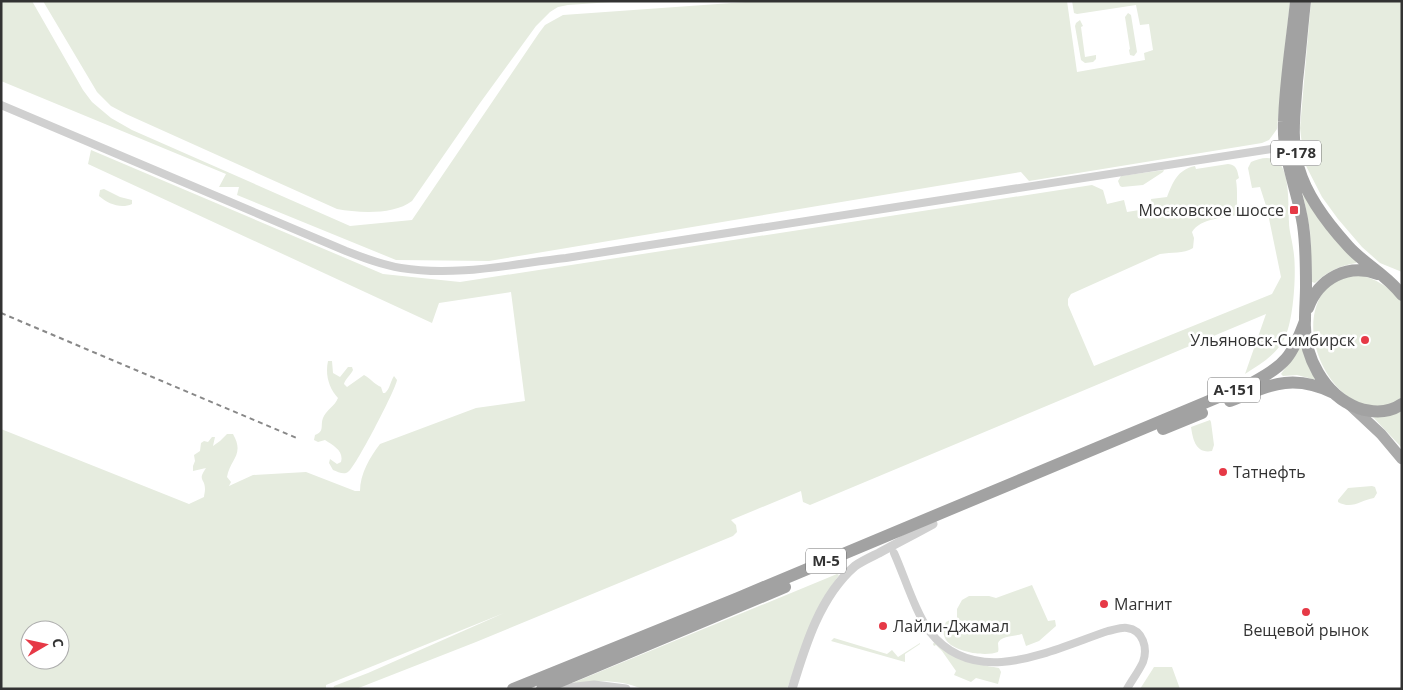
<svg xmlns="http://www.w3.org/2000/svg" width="1403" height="690" viewBox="0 0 1403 690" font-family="'Open Sans',sans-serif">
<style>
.green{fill:#e6ecdf;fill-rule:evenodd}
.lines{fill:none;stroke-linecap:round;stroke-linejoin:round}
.minor{stroke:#d0d0d0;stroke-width:8}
.tertiary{stroke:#d0d0d0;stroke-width:9}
.primary{stroke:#ababab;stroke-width:11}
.trunk{stroke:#a2a2a2;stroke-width:12}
.rail{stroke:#888;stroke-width:2;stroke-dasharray:5 4;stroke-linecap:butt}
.poi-dot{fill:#e63946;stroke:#fff;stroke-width:2}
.labels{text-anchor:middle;stroke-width:5;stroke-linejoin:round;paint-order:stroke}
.shield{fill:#fff;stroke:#707070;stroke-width:1}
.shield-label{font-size:15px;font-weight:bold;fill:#333}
.poi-label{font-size:16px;fill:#333;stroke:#fff;text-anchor:start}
</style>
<rect width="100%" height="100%" fill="#fff"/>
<path class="green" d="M1 1H32L83 90 92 102 111 118 132 130 350 226 412 220 539 33 545 25 563 15 760 1H1067L1077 72 1145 60 1144 53 1153 50 1149 24 1140 25 1136 5 1077 14 1074 13 1072 1H1290L1277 129 1269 140 1262 143 1029 181 1021 172 489 261 396 260 237 195 239 187H219L226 174 1 81Z
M43 1H626L568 5 558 7 550 12 536 26 480 103 412 201C394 215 359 213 337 209L126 114 111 106 97 92Z
M1311 1H1402V272L1380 263 1362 247 1338 219 1322 197 1304 162 1300 128Z
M1128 13 1131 15 1137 52 1134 56 1130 55 1129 50 1130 49 1125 17Z
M1080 20 1083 26 1081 27 1085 57 1096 55V59L1093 62 1085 63 1081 60 1075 26 1076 23Z
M91 150 383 274 460 282 1092 185 1103 190 1107 204 1124 200 1127 212 1152 208 1151 199 1167 197C1173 182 1177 170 1195 166L1196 169 1228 164C1237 165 1237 170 1239 178L1236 180C1238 192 1236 202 1238 215 1223 218 1201 218 1192 232L1194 238 1193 248C1183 254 1172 252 1160 254L1071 294 1068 299V305L1094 366 1272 294 1281 277 1280 272 1267 209 1260 187 1252 188 1248 168 1251 162C1260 158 1272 155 1279 163 1290 174 1288 207 1289 222 1289 231 1292 239 1293 248 1297 268 1294 316 1286 335 1278 354 1262 363 1245 374L1266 314 810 505 803 502 801 491 731 520 736 525 737 532 733 536 476 642 356 689H333L334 686 368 673 504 613 326 685V689H1V429L189 504 204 497C204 495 205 492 205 489 205 478 197 481 206 468L193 471V466L195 461 194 455 200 451 201 443 204 441 208 442 212 437H215L213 446 220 441 227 434H233C245 455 230 459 227 477L231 482 229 486 253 475 306 472 355 491H360C360 474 370 457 380 444L476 408 525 401 511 292 439 303 432 323 88 164ZM30 630H60V660H30Z
M1164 170 1163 172 1143 185 1122 187 1120 186 1118 181 1121 176Z
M104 189 120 197 132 200V204C121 209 108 204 99 196L100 190Z
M1302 190 1357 260 1356 263C1339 266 1328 271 1315 283L1312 282 1310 230Z
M1357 274C1378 280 1387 285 1402 302V398C1348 434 1291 343 1322 294 1323 292 1326 286 1328 285 1333 280 1350 277 1357 274Z
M1302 344 1320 381 1297 375 1283 376 1281 374Z
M328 361H332L333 373 340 377 348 367H352L353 370C351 375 345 379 344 384L347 387 364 375C370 378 374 384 381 387L383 393H385C390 389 390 382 394 376L397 380C396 389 354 470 348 472 344 475 338 472 333 470L329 463 330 459 337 464 341 462C344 451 334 446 325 440L318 442 314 440 315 435C325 431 320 426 323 418 326 410 335 406 338 398 329 388 325 375 328 361Z
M1402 409V448L1372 416Z
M1210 420 1211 422 1214 445 1212 451C1196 454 1193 440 1191 427Z
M1372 486 1375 487 1377 493 1374 498C1361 500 1352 510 1338 502V500L1348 488Z
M837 574 839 575C814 610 802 649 787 689H643C619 679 596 680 570 684Z
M1032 585 1048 621 1055 620 1056 626 1039 641 1026 646 1022 634C1016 636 1000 636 998 643 998 646 999 649 998 652 985 657 951 652 945 638 942 632 944 627 946 622L950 620 957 621V609L962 600 969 596H989L996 598Z
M834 638 887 654 892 650 898 657 920 643V644L905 654V662L831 641Z
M935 641C960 661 969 663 999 668L1001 672 998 684 976 678 971 682 954 675 956 671 942 651 936 645 934 646 933 644Z
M1154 667H1172L1180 689H1140Z"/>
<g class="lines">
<path class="minor" d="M1 105 346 251C364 258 382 265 401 268 456 277 512 264 566 258L1284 147
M894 553C904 575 916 614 930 632 976 690 1051 650 1108 631 1114 630 1121 627 1127 628 1143 630 1148 648 1143 662 1139 671 1132 680 1127 689"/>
<path class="tertiary" d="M559 689 594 685 626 689
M792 689C805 646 820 596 855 566 862 561 871 557 879 553 897 543 915 534 933 524"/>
<path class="primary" d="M1350 405 1381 434 1402 459"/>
<path class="trunk" d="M1296 1C1292 41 1285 82 1284 122 1282 157 1298 191 1303 225 1306 245 1306 266 1306 286 1306 297 1305 309 1305 320 1303 356 1324 395 1358 408 1373 413 1389 413 1402 404
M1305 1C1302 28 1300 55 1297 81 1295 110 1290 141 1299 169 1307 197 1328 224 1348 246 1364 264 1387 275 1402 295
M1308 308C1319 278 1348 263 1378 274
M1230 401C1270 385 1292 373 1334 393
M1163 429 1202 413
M513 689 738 598 1252 383C1286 365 1292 356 1305 321
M542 689 785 587"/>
<path class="rail" d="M1 313 299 439"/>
</g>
<g class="poi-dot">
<rect x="1289" y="205" width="10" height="10" rx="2.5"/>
<circle cx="1365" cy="340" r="5"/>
<circle cx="1223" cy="472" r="5"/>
<circle cx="1104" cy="604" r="5"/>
<circle cx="1306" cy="612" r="5"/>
<circle cx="883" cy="626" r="5"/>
</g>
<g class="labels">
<g class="shield">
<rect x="1271" y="140.5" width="50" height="25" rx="4"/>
<rect x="1208" y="377.5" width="52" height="25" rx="4"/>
<rect x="806" y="548.5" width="40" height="25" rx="4"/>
</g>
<g class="shield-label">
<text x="1296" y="158">Р-178</text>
<text x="1234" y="395">А-151</text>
<text x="826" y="566">М-5</text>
</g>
<g class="poi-label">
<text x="1284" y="216" text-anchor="end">Московское шоссе</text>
<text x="1355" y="346" text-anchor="end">Ульяновск-Симбирск</text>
<text x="1233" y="478">Татнефть</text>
<text x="1114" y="610">Магнит</text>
<text x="893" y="632">Лайли-Джамал</text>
<text x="1306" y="636" text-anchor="middle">Вещевой рынок</text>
</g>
</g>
<rect width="1403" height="690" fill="none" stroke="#333333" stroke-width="5"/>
<g transform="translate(45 645) rotate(81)"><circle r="24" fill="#ffffff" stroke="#adadad"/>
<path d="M0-4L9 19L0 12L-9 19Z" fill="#e63946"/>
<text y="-8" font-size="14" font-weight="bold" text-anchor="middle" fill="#333333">С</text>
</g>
</svg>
